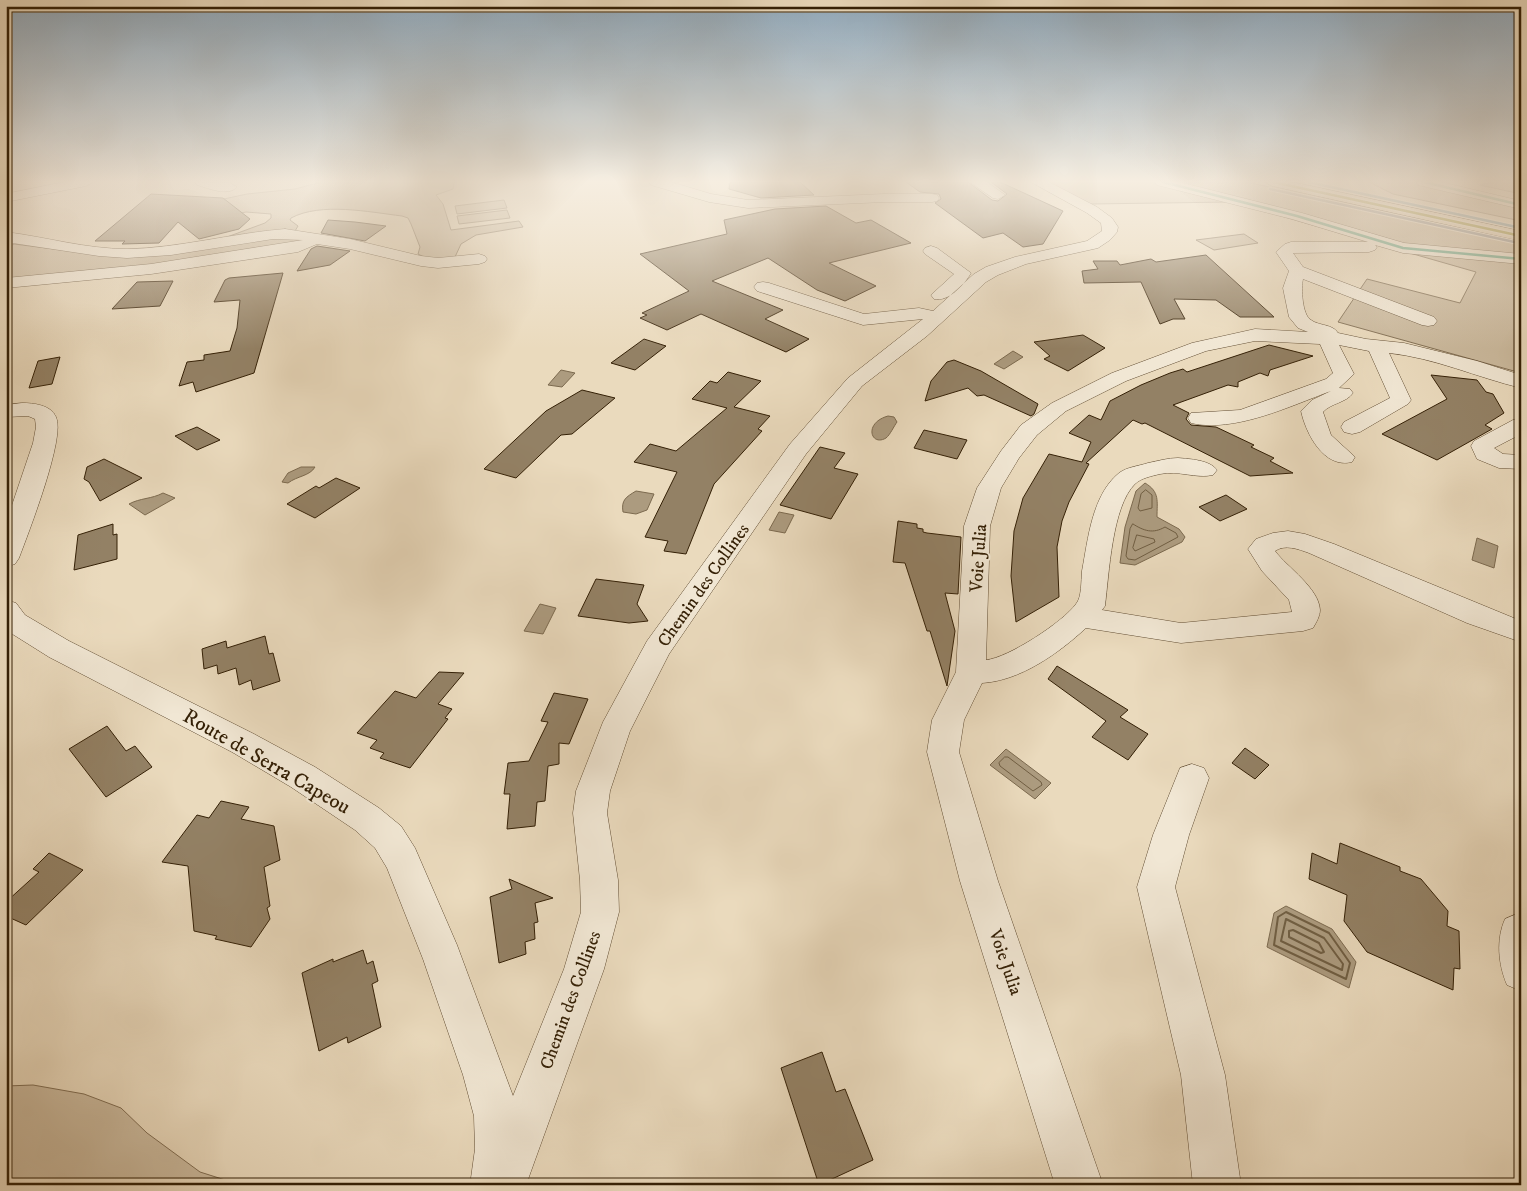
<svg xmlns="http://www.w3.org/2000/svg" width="1527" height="1191" viewBox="0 0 1527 1191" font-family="'IM FELL DW Pica',serif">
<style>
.green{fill:#cbba9e;stroke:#806d52}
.water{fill:#ac9b7f;stroke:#7c6a4f}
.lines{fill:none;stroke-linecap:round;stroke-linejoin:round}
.shore-far1{stroke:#705e42;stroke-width:1}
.shore{stroke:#705e42;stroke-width:2}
.building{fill:#938165;stroke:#342006}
.minor-casing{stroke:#624e34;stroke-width:1}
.highway-casing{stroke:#342006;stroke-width:1}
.minor{fill:#f1e7d4;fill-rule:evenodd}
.highway{fill:#eadabd;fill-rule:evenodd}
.bus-1-casing{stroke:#f1e7d4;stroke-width:4.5}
.bus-2-casing{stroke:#f1e7d4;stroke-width:4.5}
.bus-3-casing{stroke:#f1e7d4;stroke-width:4.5}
.bus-4-casing{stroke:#f1e7d4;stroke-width:4.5}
.bus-1{stroke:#989025;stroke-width:2.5}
.bus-2{stroke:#5aa281;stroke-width:2.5}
.bus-3{stroke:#8e8f91;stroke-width:2.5}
.bus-4{stroke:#7197a2;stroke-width:2.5}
.labels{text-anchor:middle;stroke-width:4;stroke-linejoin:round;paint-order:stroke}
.street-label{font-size:18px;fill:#342006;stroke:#f1e7d4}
.near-street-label{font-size:21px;fill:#342006;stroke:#f1e7d4}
</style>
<rect width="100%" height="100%" fill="#eadabd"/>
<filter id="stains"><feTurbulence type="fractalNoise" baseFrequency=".004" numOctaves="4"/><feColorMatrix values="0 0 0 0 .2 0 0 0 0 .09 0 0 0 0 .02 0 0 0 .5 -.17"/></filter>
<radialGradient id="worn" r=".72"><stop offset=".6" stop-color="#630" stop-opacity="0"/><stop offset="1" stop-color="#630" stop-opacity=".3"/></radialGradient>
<path class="green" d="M321 182H454L453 189 436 195 443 204 451 230 519 221 523 227 476 235 461 244 455 257C443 258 429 261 418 254L420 247 411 224 408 218 402 216C369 212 321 202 291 218L290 220 298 226 295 231 227 237 265 223 271 218V214L246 212 221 217 196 205 247 194 295 189Z
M1045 182H1151L1232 202 1173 182H1246L1521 241V373L1338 322 1367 279 1460 303 1476 272 1232 202 1090 204Z
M1369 182H1432L1521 203V221L1393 194Z
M1494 182H1521V194L1480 185Z
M504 200 507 208 457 214 455 206Z
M507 210 510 218 459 224 457 216Z
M1244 234 1258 243 1214 250 1196 240Z
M283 237 299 240 297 243 187 261 6 280V248L14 244 110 256Z
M33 1085 84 1094 121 1108 147 1133 200 1172 241 1185H6V1086Z"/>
<path class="water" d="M1013 351 1023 357 1004 369 994 364Z
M561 370 575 373 562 387 548 385Z
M888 416 894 417 897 422C894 426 890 435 886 438 871 447 863 423 888 416Z
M301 467H315C310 476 297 476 288 483L282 482 288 473Z
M1145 483C1160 492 1157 501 1157 517L1179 529 1185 537 1182 542 1135 565 1120 563 1125 527 1136 491Z
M636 491 654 494 647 510 636 514 623 512C621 500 626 497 636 491Z
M163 493 175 498 145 515 129 504C140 498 152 499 163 493Z
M779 512 794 515 785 533 769 530Z
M1477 538 1498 546 1494 568 1472 560Z
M540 604 556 608 543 634 524 631Z
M1006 749 1051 783 1035 799 990 765Z
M1286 906 1332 929 1356 962 1349 988 1267 947 1274 913Z"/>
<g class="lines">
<path class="shore-far1" d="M1146 490 1152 495V508L1140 511 1138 508 1141 494Z
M1133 524C1144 531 1153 534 1165 527L1176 533 1178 537 1135 560 1128 559 1126 556 1130 529Z
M1137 535 1154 539 1155 542 1135 551 1133 548Z
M1005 757H1008L1041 782 1042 785 1033 791 1000 766 999 763Z"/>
<path class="shore" d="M1286 912 1329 933 1350 963 1346 979 1274 945 1278 917Z
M1286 919 1324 938 1343 964 1342 970 1281 941Z
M1293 930 1319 943 1324 952 1321 953 1289 937V931Z"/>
</g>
<path class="building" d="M730 182H800L814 195 761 198 729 189Z
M906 182H968L992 200 998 201 1007 194 991 182H1000L1063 211 1043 244 1023 247 1003 233 983 238 935 203 941 199 939 194 920 192Z
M151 194 223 198 250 219 239 229 199 239 178 222 159 243 122 244 125 241H95Z
M826 206 856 223 871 220 911 243 829 263 876 286 845 301 817 290 768 258 712 281 783 310 765 319 809 339 786 352 701 314 667 330 640 318 647 315 642 313 689 291 640 254 727 234 724 220 775 209Z
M328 220 355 222 386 226 365 241 321 233Z
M317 246 350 251 330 265 297 271 311 249Z
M1206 255 1274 317H1240L1216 300 1174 299 1185 319H1173L1160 324 1141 282 1084 283 1082 271 1098 269 1093 261H1117L1120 265 1151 259 1156 262Z
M283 273 254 373 196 392 193 382 179 386 187 362 204 360V355L230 351 237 328 240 300 214 302 225 280 229 278Z
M173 281 160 306 112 309 137 282Z
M1083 335 1105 348 1068 371 1044 359 1050 356 1034 342Z
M644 339 666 346 635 370 611 363Z
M1269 345 1313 356 1270 370 1268 376 1260 373 1238 382V387L1228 385 1173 405 1189 413 1186 419 1191 425 1216 427 1254 445 1251 447 1274 458 1270 461 1293 473 1250 476 1145 423 1142 424 1133 420 1086 463 1089 464 1069 502 1062 521 1057 547 1059 597 1016 622 1011 576 1014 531 1023 498 1049 454 1082 462 1091 442 1069 433 1089 415 1101 420 1110 401 1141 385 1170 373 1183 369 1187 372Z
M60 357 52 384 29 388 38 361Z
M954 360 981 371 1038 404 1034 414 1031 416 984 395 977 396 968 388 925 401 931 381 947 362Z
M728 372 761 381 734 407 770 416 758 429 762 431 714 484 686 554 664 551 668 541 645 537 677 472 634 462 650 444 676 451 727 408 692 399 710 381 717 383Z
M1431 375 1477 380 1486 392 1493 394 1504 413 1485 425 1492 429 1437 460 1382 434 1447 399Z
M582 390 615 398 572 434 561 435 516 478 484 469 546 411Z
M197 427 220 440 197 450 175 436Z
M924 430 967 440 957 459 914 448Z
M820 447 845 453 834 468 858 474 831 519 780 505Z
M104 459 142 478 100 501 89 482 84 479 87 467Z
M336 478 360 488 315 518 287 504 316 486 319 488Z
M1226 495 1247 509 1220 521 1199 507Z
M898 521 917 524V528L923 529V532L927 533 961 537 958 594 945 593 955 631 947 686 930 631H927L905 563 893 562Z
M113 524V535L117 534V559L74 570 78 535Z
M596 579 644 585 637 604 648 621 629 623 578 616Z
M265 636 269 654 273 653 280 681 253 690 251 680 239 685 236 668 218 674 217 665 204 669 202 649 226 641 227 648Z
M1057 666 1128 710 1120 717 1148 734 1128 760 1092 737 1106 721 1048 679Z
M439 672 464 673 438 704 452 709 445 718 448 719 410 768 380 758 384 753 370 748 377 740 357 733 395 691 416 698Z
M554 693 588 699 569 744 559 743V764L548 766 545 801 537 802 535 826 507 829 510 794H504L508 763 529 761 548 722 541 721Z
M107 726 126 751 135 746 152 767 106 797 69 749Z
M1245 748 1269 765 1255 779 1232 763Z
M221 801 249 807 241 819 274 826 280 860 264 867 270 906 267 908 270 919 251 947 215 939 217 936 194 931 188 866 162 862 197 815 209 818Z
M1340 843 1400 867V871L1421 879 1448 911 1447 926 1459 931 1460 969 1454 968 1453 990 1367 952 1344 921 1347 895 1309 879 1312 853 1337 864Z
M49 853 83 870 26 925 6 916V902L39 872 33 869Z
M509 879 553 898 535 903 538 922 534 923 535 939 525 942 526 954 499 963 490 897 512 889Z
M363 950 367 964 373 961 378 981 372 984 381 1027 348 1043 347 1037 319 1051 302 973 333 959V962Z
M822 1052 836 1092 845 1089 873 1160 819 1185 781 1068Z"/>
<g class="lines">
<defs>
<path id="minor" d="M64 182H93L86 186 6 202V194Z
M195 182 230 183 237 187C228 197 208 188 197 185Z
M649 182H671L711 194 748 200 884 194H932L937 195 939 198 937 201 932 202H884L748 208 709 202 651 185Z
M970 182H987L1005 195 998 199 993 198Z
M1031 182H1049L1097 207 1112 218 1118 227 1117 232 1110 240 1098 248 1026 264 998 275 986 282 927 336 862 386 806 454 669 654 630 731 610 791 607 813 618 880 619 912 604 969 526 1185H474L471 1178 475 1149 474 1116 463 1075 423 959 387 868 375 848 355 830 291 787 232 752 49 657 6 630V600L16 603 25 615 69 641 254 734 315 767 379 808 401 826 415 848 457 945 513 1096 564 969 581 912 580 880 573 813 576 791 603 722 647 641 790 444 848 378 923 319 863 325 757 291 754 287 757 283 763 282 769 283 864 314 919 308 933 311 974 274 986 267 1015 257 1087 241 1102 231 1101 223 1087 213Z
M1155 182H1179L1302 213 1404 243 1521 254V264L1403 253 1375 245 1377 247 1375 250 1369 252 1293 253 1303 267 1434 317 1437 321 1434 325 1428 326 1422 325 1303 279C1301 288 1302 315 1311 320 1319 326 1333 324 1338 333L1366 339 1404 343 1477 361 1521 375V388C1476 377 1435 358 1389 353L1411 400 1408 404 1360 432 1352 434 1344 432 1341 427 1344 422 1390 398 1369 351 1339 345 1354 374 1339 388 1350 389 1353 393C1346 403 1331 403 1323 412L1331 435 1355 457 1352 462C1324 469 1306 434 1301 411L1312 400 1331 391C1290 406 1235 433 1191 423L1188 418 1191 413 1240 410 1326 379 1333 373 1320 344 1255 341 1206 351 1126 381 1066 411 1037 435 1019 458 1001 488 990 526 986 660C1008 658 1063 622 1076 604 1082 597 1081 581 1082 571 1088 539 1092 495 1119 473 1127 467 1139 466 1148 463 1158 461 1168 458 1178 458 1190 459 1210 460 1217 470L1213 475C1196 479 1179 470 1160 474 1152 476 1141 478 1135 484 1112 506 1109 575 1105 606L1102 610 1181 623 1292 612 1289 600 1262 571 1248 549 1256 539 1273 533 1288 531 1305 534 1334 544 1521 621V642L1467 623 1309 553C1298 549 1285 544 1275 551 1287 567 1319 588 1320 610 1320 616 1316 623 1313 628L1303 631 1181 643 1086 628C1059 653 1020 681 982 683L964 720 959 752 998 881 1103 1185H1055L960 881 927 752 932 720 956 672 964 526 977 488 1001 451 1021 425 1052 403 1112 373 1192 343 1255 329 1308 332 1298 328 1289 317 1283 288 1289 271 1276 252 1285 244 1291 242H1368L1292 219 1157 185Z
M1416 182H1441L1521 201V209L1418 185Z
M285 229 350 239 421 256 438 258 479 254 485 256 487 259 485 262 479 264 438 268 421 266 350 249 317 244 298 252 151 274 6 288V278L151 264 303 240 273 239 171 255 127 258 99 256 6 242V232C46 237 86 249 127 249 180 248 232 233 285 229Z
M931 246 937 248 971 273C964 285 949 302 934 299L931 295 954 274 925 254 923 251 925 248Z
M22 403C34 403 51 405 56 417 66 437 28 534 19 558L15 564 6 567V523L33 443 36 427 35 419 28 416 6 417V405Z
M1521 419V434L1494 448 1503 454 1521 455V469L1499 468 1477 459 1471 446 1474 441 1513 420Z
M1192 764 1204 768 1209 778 1189 835 1175 887 1225 1075 1241 1185H1193L1181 1075 1137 887 1153 835 1180 768Z
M1519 913 1521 914V991L1507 985C1498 964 1496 939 1505 919Z"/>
<path id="highway" d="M1265 182H1292L1521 231V241L1272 186Z"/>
</defs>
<use href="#minor" class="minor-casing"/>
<use href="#highway" class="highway-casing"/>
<use href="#minor" class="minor"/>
<use href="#highway" class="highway"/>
<defs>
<path id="bus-1" d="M1273 182 1521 236"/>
<path id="bus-2" d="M1163 182 1297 216 1403 248 1521 259
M1424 182 1521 205"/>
<path id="bus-3" d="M1270 189 1519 243"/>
<path id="bus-4" d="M1308 182 1521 228"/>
</defs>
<use href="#bus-1" class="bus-1-casing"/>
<use href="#bus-2" class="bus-2-casing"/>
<use href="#bus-3" class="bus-3-casing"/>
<use href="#bus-4" class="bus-4-casing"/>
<use href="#bus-1" class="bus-1"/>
<use href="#bus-2" class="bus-2"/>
<use href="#bus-3" class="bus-3"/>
<use href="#bus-4" class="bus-4"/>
</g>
<linearGradient id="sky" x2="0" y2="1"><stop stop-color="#90aabe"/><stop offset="0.52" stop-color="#f6eee1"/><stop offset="1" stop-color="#f6eee1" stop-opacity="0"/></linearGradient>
<rect width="1527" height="349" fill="url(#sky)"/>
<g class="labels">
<g class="street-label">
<text transform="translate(978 558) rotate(-86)" y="6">Voie Julia</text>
<text transform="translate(703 585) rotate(-55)" y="6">Chemin des Collines</text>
<text transform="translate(1006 962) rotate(71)" y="6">Voie Julia</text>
<text transform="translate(570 1000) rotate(-70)" y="6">Chemin des Collines</text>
</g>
<g class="near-street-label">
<text transform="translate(267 761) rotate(30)" y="7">Route de Serra Capeou</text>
</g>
</g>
<rect width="1527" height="1191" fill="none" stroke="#eadabd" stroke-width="25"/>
<rect x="8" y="8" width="1512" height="1176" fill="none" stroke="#342006" stroke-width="2.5"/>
<rect x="12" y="12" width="1502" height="1166" fill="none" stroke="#342006"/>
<rect width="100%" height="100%" filter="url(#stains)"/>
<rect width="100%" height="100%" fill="url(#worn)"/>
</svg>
